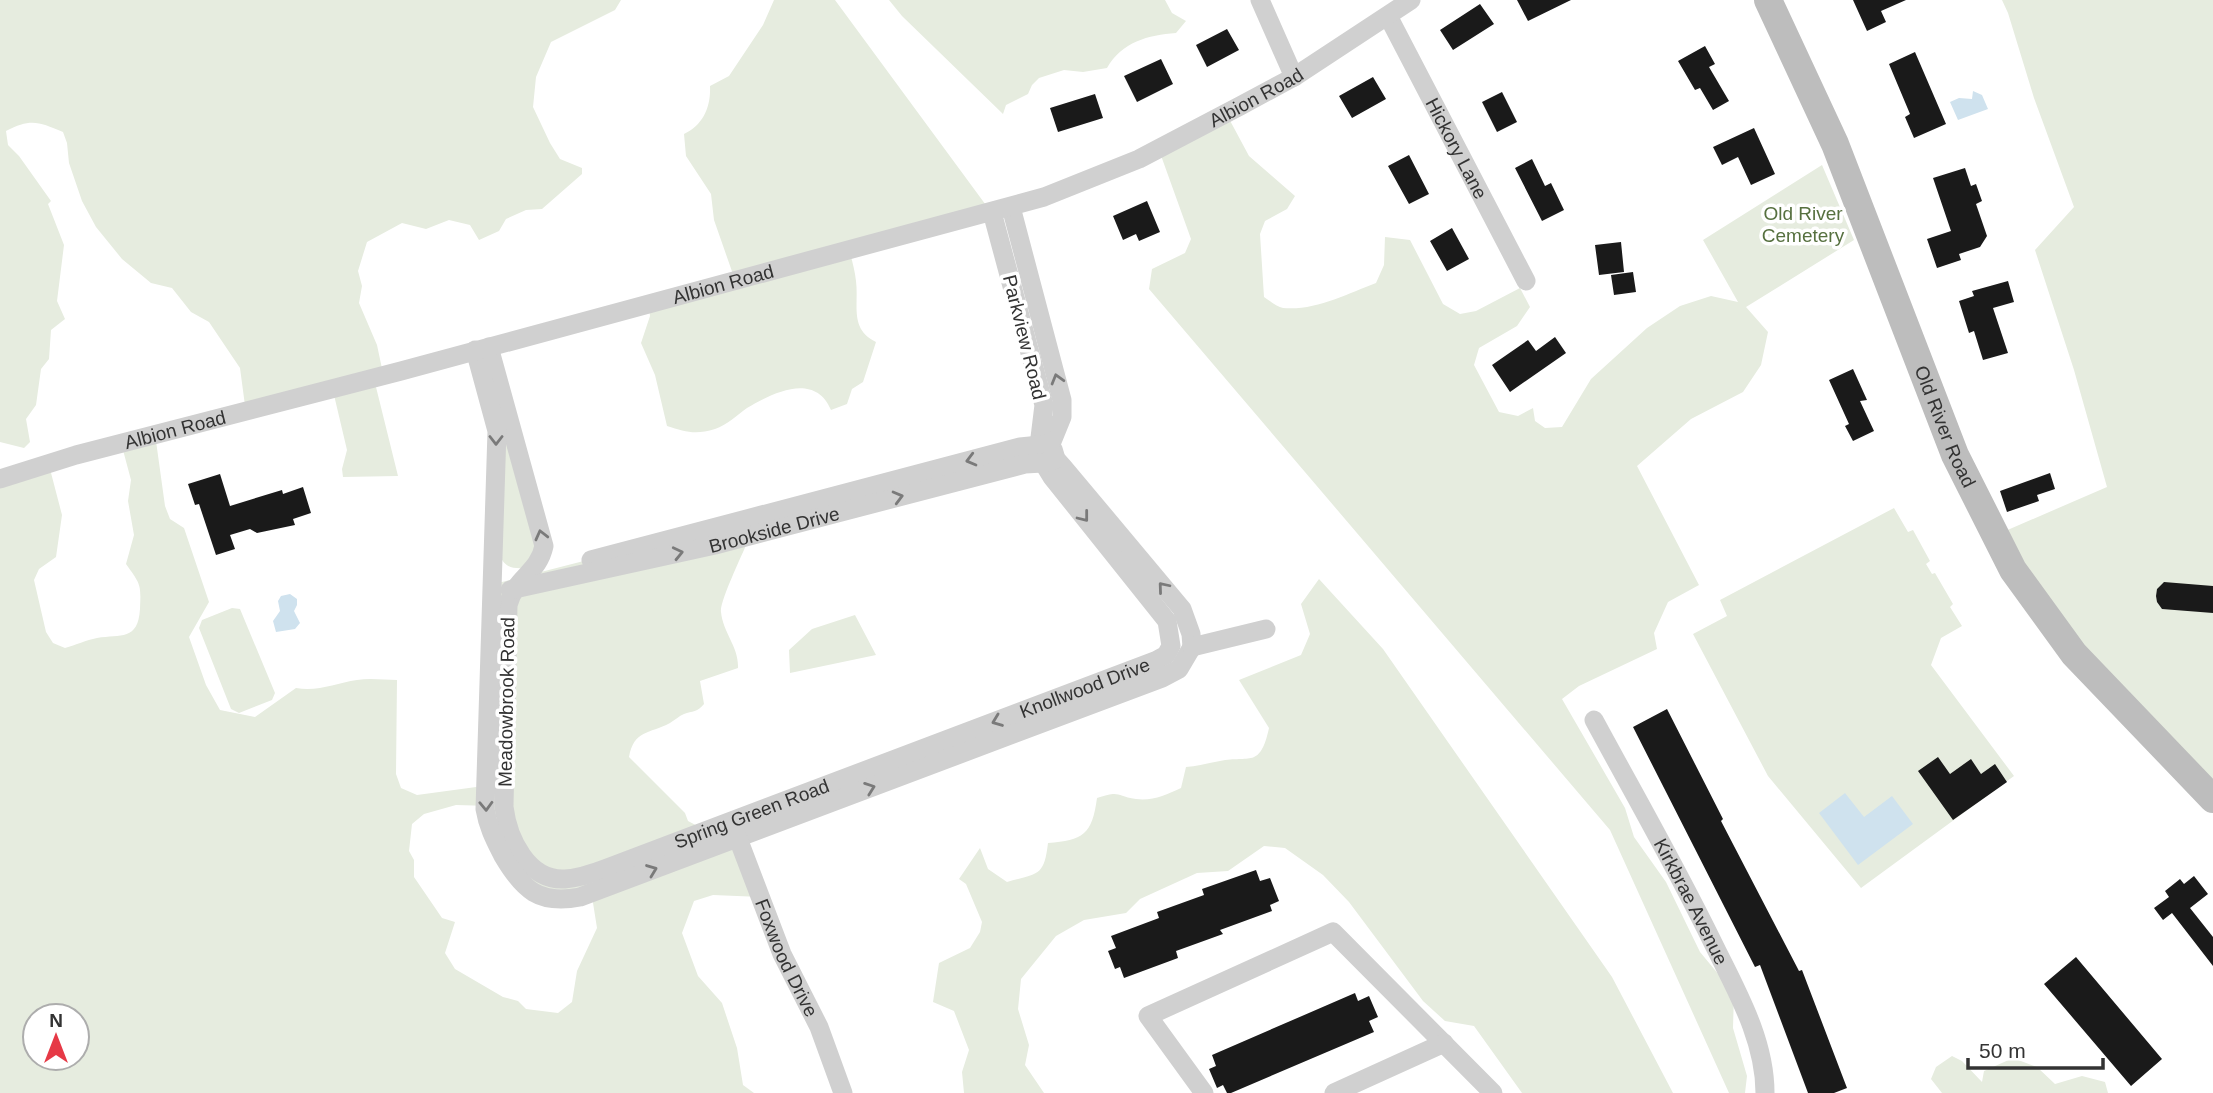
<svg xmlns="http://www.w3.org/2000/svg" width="2213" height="1093" viewBox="0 0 2213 1093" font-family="Helvetica,sans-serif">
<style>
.green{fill:#e6ecdf;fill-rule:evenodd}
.water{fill:#cfe2ee}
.building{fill:#1a1a1a}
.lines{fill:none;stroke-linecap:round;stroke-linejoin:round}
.street{stroke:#d0d0d0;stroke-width:19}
.secondary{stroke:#bdbdbd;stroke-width:28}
.oneway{stroke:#7a7a7a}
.labels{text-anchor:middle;stroke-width:7;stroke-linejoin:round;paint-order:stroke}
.street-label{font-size:19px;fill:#333;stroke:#fff}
.park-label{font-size:19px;fill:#56703f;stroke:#fff}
</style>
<rect width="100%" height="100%" fill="#fff"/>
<path class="green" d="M0 0H621L615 10 551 42 536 77 533 107 550 143 560 159 582 168V174L542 209 526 210 506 219 499 231 479 240 470 225 449 220 426 229 402 223 367 242 358 271 362 286 359 303 377 345 384 378 375 383 398 476 343 477 342 469 347 450 334 395 246 413 240 368 209 322 191 312 172 288 151 283 122 259 96 227 82 201 69 163 67 143 63 132C39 122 31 118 6 131L8 145 19 156 51 201 48 204 64 245 57 301 65 319 51 330 49 359 41 369 36 405 26 419 30 442 24 448 0 442Z
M774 0H835L991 212 850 252C852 261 855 271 856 281 859 305 849 329 876 342L863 382 852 389 847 404 831 410C815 372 774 392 747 408 737 415 727 425 715 429 696 435 685 432 667 426L655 375 641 343 650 316 649 308 735 280 714 220 711 194 686 156 684 134C703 125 711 107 710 86L729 76 763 25Z
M889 0H1165L1172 13 1186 21 1176 33C1148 35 1122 42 1107 68L1083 72 1064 70 1039 78 1032 85 1028 94 1006 105 1003 114 902 16Z
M2002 0H2213V799L2134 718 1996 535 2107 487 2074 370 2035 250 2074 207 2034 98 2008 13Z
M1227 115 1249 156 1295 196 1287 209 1265 221 1260 234 1264 297C1270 301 1277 307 1283 308 1315 311 1347 294 1376 283L1384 265 1385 237 1410 240 1443 304 1460 314 1476 311 1520 288 1530 307 1517 326 1479 348 1474 365 1499 412 1518 416 1533 408 1535 421 1545 428 1562 427 1591 379 1647 328 1680 306 1711 296 1738 302 1703 240 1822 165 1854 240 1746 307 1768 332 1761 365 1743 392 1691 419 1637 466 1699 585 1668 602 1654 633 1657 649 1579 686 1562 699 1625 808 1634 837 1666 882 1700 952 1734 993 1733 1028 1747 1076 1745 1093H1729L1610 830 1149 289 1152 269 1185 253 1191 239 1159 150Z
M503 395 544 546 527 568C512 569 505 568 499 554Z
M156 441 165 506 170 519 184 528 209 602 189 637 206 685 220 710 255 717 296 688C318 692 336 683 357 680 370 678 385 680 397 680L396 774 401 788 417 795 491 785 494 584 844 494 750 536C745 549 719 602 721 612 723 633 739 647 738 668L700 681 704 704C698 712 692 711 684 714 679 716 675 720 670 723 649 734 634 730 629 757L685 813 688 821 705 830 736 823 761 897 713 895 694 901 682 933 698 976 722 1003 737 1048 743 1085 754 1093H0V483L50 469 62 515 56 557 39 569 34 580 46 632 53 643 65 648C76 645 86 640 97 638 121 634 138 641 140 609 141 584 141 585 126 564L134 535 128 501 131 480 123 450ZM456 805 491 806 536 887 568 891 590 884 597 928 577 971 572 1002 558 1013 526 1009 518 1001 503 997 455 969 445 953 455 922 442 918 414 877V860L409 851 412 824 424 814ZM35 1016H77V1058H35Z
M1894 508 1908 532 1913 530 1930 561 1926 564 1932 574 1935 573 1953 604 1950 607 1962 626 1941 638 1931 665 2014 776 1861 888 1768 776 1693 634 1727 616 1720 600Z
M1319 579 1383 649 1612 977 1673 1093H1522L1474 1026 1445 1021 1423 1001 1349 902 1323 875 1285 848 1264 846 1228 871 1197 873 1140 899 1126 913 1084 920 1056 936 1021 979 1018 1009 1029 1045 1025 1065 1044 1093H964L962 1072 969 1050 954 1011 933 1002 939 963 970 948 980 932 982 922 966 884 959 879 980 848 988 869 1007 882C1038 873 1044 877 1048 843 1083 840 1092 835 1097 798 1121 790 1115 796 1136 799 1153 801 1166 795 1181 788L1186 767C1198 766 1208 763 1220 761 1250 755 1260 769 1269 728L1239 680 1301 655 1310 634 1301 604Z
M232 608 240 609 275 693 272 700 239 713 231 709 199 628 202 620Z
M855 615 876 655 790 673 789 650 812 629Z
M1952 1056 1962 1061 1982 1082 1984 1071 2013 1058 2037 1067 2055 1084 2082 1076 2105 1082 2108 1093H1942L1931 1079 1936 1067Z"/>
<path class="water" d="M1973 91 1982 95 1988 109 1958 120 1950 102 1959 98 1972 99Z
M290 594 297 599V605L294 611 300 623 295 629 276 632 273 621 280 611 278 601 281 596Z
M1845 793 1864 817 1892 796 1913 824 1858 865 1819 813Z"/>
<path class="building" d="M1517 0H1571L1528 21Z
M1853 0H1906L1881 11 1886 22 1867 31Z
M1480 4 1494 24 1453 50 1440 30Z
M1227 29 1239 50 1207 67 1196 45Z
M1705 46 1715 64 1709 67 1729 101 1713 110 1700 88 1695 90 1678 61Z
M1915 52 1946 124 1914 138 1905 117 1910 114 1889 64Z
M1161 59 1173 84 1137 102 1124 76Z
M1373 77 1386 99 1352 118 1339 96Z
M1502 92 1517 122 1497 132 1482 102Z
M1095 94 1103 118 1058 132 1050 108Z
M1754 128 1775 174 1751 185 1738 157 1722 165 1713 147Z
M1409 155 1429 194 1409 204 1388 166Z
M1532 159 1545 186 1551 183 1564 210 1542 221 1515 168Z
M1965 168 1971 186 1976 184 1982 201 1976 204 1987 236 1980 247 1959 254 1961 260 1937 268 1927 239 1951 231 1933 178Z
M1147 201 1160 232 1139 241 1136 234 1123 240 1113 216Z
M1452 228 1469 259 1447 271 1430 241Z
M1621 242 1624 272 1599 275 1595 245Z
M1633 272 1636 292 1614 295 1611 275Z
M2008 281 2014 302 1993 308 2008 353 1983 360 1974 331 1969 333 1959 301 1974 296 1972 291Z
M1555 337 1566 353 1510 392 1492 365 1528 340 1536 351Z
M1853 369 1867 400 1860 401 1874 431 1853 441 1845 426 1849 424 1829 380Z
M2050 473 2055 489 2037 495 2039 501 2007 512 2000 491Z
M220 474 230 506 282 490 283 494 303 487 311 513 293 519 295 525 257 533 250 529 230 535 235 549 216 555 199 504 195 505 188 484Z
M2164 582 2213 586V613L2162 609 2157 602 2156 596 2157 589Z
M1667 709 1723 819 1721 821 1799 971 1802 970 1847 1088 1834 1093H1808L1760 965 1755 967 1633 727Z
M1938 757 1950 774 1971 759 1981 774 1995 764 2007 782 1953 820 1918 771Z
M1256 870 1260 881 1270 878 1279 901 1270 905 1272 911 1220 930 1223 934 1176 951 1178 958 1124 978 1120 967 1115 969 1108 951 1116 948 1111 936 1159 918 1157 912 1204 895 1202 889Z
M2194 876 2208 894 2190 908 2213 937V966L2172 913 2163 920 2154 908 2169 897 2165 891 2180 879 2184 884Z
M2076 957 2162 1059 2131 1086 2044 984Z
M1355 993 1358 1001 1369 996 1378 1017 1369 1021 1374 1032 1231 1093H1227L1223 1085 1217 1088 1209 1069 1216 1066 1212 1055Z"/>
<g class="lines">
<g class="street">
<path d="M1260 0 1294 77"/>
<path id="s1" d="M1388 16 1526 281"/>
<path d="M1011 207 1062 400V417L1051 444"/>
<path id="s2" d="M489 347 544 546C538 574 516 576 508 605L504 807C508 839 528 881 565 879 579 878 594 873 607 868L1155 661 1166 655 1171 646 1167 621 1052 477 1038 454 1044 405 992 212"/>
<path d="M475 350 497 431 485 809C488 827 495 840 503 856 523 890 539 905 580 897L1162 678 1179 669 1192 647"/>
<path d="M1053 449 1056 459 1064 468 1182 609 1191 634 1192 647"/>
<path id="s3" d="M0 479 76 455 401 371 1044 197 1139 159 1240 106 1294 77 1411 0"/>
<path d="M591 560 1020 447 1050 444"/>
<path id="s4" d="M510 590 715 545 1025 464 1043 463 1056 459"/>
<path d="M1192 647 1266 629"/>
<path id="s5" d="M1594 720C1634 794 1676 867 1713 943 1736 990 1765 1039 1765 1093"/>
<path id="s6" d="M734 828 782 954 819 1027 843 1093"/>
<path d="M1204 1093 1148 1016 1333 932 1493 1093"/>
<path d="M1334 1093 1444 1043"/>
</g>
<path class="secondary" id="s7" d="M1768 0 1835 144 1955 455 2013 570 2074 654 2213 799"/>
</g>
<defs><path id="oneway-chevron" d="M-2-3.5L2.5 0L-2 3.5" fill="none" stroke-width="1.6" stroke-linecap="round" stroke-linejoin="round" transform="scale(1.75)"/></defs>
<g class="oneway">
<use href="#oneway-chevron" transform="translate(1057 379) rotate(-106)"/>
<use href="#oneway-chevron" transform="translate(496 440) rotate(90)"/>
<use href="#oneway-chevron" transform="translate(971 460) rotate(165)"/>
<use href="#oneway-chevron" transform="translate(898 497) rotate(-15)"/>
<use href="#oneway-chevron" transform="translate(1084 517) rotate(52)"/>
<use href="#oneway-chevron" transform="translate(541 535) rotate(-104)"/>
<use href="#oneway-chevron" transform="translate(678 553) rotate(-13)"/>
<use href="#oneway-chevron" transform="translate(1163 587) rotate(-130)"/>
<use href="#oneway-chevron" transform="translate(997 721) rotate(159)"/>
<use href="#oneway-chevron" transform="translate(870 788) rotate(-20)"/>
<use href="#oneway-chevron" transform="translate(486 806) rotate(88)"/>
<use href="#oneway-chevron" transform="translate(652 870) rotate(-21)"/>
</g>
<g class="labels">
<g class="street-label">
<text dy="7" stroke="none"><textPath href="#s3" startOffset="1316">Albion Road</textPath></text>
<text dy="7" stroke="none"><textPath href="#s1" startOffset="149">Hickory Lane</textPath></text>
<text dy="7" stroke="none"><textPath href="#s3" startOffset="749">Albion Road</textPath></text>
<text transform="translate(1025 337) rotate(76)" y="7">Parkview Road</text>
<text dy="7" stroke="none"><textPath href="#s7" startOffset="462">Old River Road</textPath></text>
<text dy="7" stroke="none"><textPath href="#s3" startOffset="182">Albion Road</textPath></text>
<text dy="7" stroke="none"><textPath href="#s4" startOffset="271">Brookside Drive</textPath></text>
<text dy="7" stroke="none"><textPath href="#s2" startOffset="1136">Knollwood Drive</textPath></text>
<text transform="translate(506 702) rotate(-89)" y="7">Meadowbrook Road</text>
<text dy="7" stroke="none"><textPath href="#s2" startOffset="780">Spring Green Road</textPath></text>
<text dy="7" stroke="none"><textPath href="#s5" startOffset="206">Kirkbrae Avenue</textPath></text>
<text dy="7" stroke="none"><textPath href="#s6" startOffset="140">Foxwood Drive</textPath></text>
</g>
<g class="park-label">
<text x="1803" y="220">Old River<tspan x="1803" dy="22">Cemetery</tspan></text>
</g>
</g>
<g transform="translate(56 1037)"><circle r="33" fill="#ffffff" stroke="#adadad" stroke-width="2"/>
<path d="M0-5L12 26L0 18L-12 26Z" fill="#e63946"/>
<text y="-10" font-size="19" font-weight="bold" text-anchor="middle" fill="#333333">N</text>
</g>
<path d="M1968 1058v10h135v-10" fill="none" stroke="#333333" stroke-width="3.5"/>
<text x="1979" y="1058" font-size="21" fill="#333333" stroke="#ffffff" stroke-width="5" paint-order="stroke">50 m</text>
</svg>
